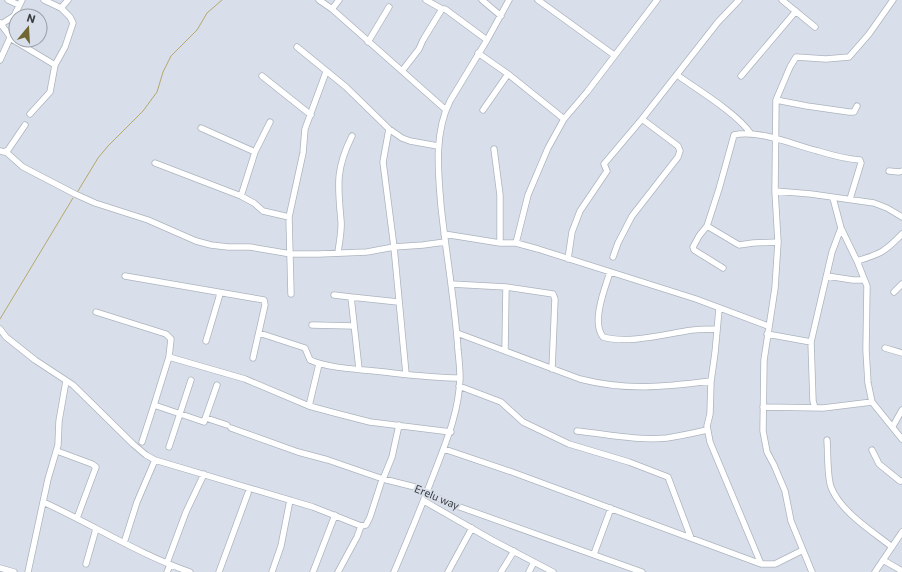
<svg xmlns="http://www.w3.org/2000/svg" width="902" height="572" viewBox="0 0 902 572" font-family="Commissioner,sans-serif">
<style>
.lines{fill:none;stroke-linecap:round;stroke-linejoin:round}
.stream{stroke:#b5a86a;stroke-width:1}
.minor-casing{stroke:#acb4be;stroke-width:7}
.minor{stroke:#fff;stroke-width:5.5}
.labels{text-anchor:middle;stroke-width:4;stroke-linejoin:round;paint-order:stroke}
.street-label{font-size:11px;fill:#3a3d41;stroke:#d8dfea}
</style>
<rect width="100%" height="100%" fill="#d8dfea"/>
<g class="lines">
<path class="stream" d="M78 191 98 158 108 146 143 111 157 92 163 72 171 56 197 30 207 13 222 0
M0 319 73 198"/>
<defs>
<path id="minor" d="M8 0 19 5
M44 0 61 8 68 0
M319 0 332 9 446 110
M426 0 442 9
M482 0 501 16
M538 0 614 55
M782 0 815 27
M332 9 339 0
M0 23 9 35 10 38 0 60
M0 25 14 16 22 0
M10 38 55 65 50 92 30 114
M368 42 389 7
M297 47 346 87 389 129 402 138 410 141 438 146
M478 53 508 74 564 119
M55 65 65 47 73 23 70 17 61 8
M402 71 419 49 423 40 442 9H445L487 40
M677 75C698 90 738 114 751 134
M262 76 311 115
M741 76 796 11
M776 100 807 106 849 112H854L857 106
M483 110 508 74
M201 128 255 152
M389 129 383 162 394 247 406 374
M494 149 500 195V243
M0 151 4 152 8 150 25 125
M6 152 23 167 75 194 95 203 148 220 196 241 211 245 228 247H250L291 254H319L367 252 394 247 423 245 445 242
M155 163 241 196 254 203 263 211 289 217
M889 171 899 172 902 171
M775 191 811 194 874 203 887 208 902 217
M241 196 255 152 270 122
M833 198 841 228 857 261 867 286 866 350 868 383 872 402
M707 226 739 245 753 243 778 242
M444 234 500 243H516L538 249 696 299 768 326
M516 243 528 195 548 148 564 119 587 92 657 0
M338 253C339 243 342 231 341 221 338 186 335 170 352 136
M613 257 618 243 632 216 678 157 680 151 678 146 642 119
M568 259 572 232 580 211 607 171 604 164 642 119 718 22 739 0
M857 261C880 254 885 252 902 234
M723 268 694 250 693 247 699 236 707 226 719 189 734 135C758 129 794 145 818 151 831 155 846 159 860 160L861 163 850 199
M610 272C605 288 591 322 603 337 626 344 662 335 686 331 696 329 706 329 717 329
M125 276 264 300 265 305 253 358
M827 276 853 280H864
M451 284 506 287 553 294 555 299 552 369
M894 292 902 284
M291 294 289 217 303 153 305 129 326 72
M334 295 351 297
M719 309 715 353 711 381 710 414 707 426 710 442 761 564
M96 312 166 334 171 339 169 357 245 379 309 406 335 413 370 422 451 432
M312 325 354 326
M0 329 6 337 35 360 73 385 133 444 146 455 155 460 313 507 361 526
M259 333 305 348 310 360C328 368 355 369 374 371 403 374 431 378 460 378
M457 333 580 379C627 391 663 387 711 381
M767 334 811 342
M206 341 220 294
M885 348 902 353
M505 351 506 287
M169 357 154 405 204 422 217 385
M359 369 351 297 398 302
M459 386 501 402 523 422 569 444 629 462 668 477 691 538
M309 406 319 364
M763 407 823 408 872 402 902 439
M815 408 813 401 811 342 832 252 841 228
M206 418 227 425
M893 426 902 410
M231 428 298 452 328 460 383 479 419 488 438 498 457 506 642 572
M577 431C606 434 638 441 667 438 680 436 694 433 707 430
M827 440C828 452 827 476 831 487 840 511 872 531 892 547
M142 442 154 405
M169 447 191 380
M444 449 512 472 761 564H775L803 550
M872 450 879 464 900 481H902
M57 451 92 464 96 467 77 518
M383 479 392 457 399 425
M424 501 492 540 553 572
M43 502C92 524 138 554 190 572
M124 543 137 502 155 460
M594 554 611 508
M883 560 902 571
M167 563 186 512 204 474
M86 564 96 529
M0 568 14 572
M28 572 48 479 58 445 59 421 66 381
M167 572 170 565
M219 572 248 493
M272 572 281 546 290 500
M313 572 335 515
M338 572 357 537 361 526 366 525 370 517 381 483
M394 572C408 539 422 505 435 471 447 440 459 411 460 378 460 369 459 359 458 350 455 302 446 254 441 206 438 171 434 133 450 101L487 40 509 0
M448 572 472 528
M501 572 514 551
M529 572 534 562
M812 572 791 521 785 491 774 465 767 452 763 431 764 360 775 288 778 242 775 191 776 100 790 67 796 57 826 59 849 57 869 34 893 0
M875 572 902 532"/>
</defs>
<use href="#minor" class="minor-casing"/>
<use href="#minor" class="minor"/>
</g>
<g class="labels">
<g class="street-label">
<text transform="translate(437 497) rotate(23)" y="4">Erelu way</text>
</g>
</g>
<g transform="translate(28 28) rotate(18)"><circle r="19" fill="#d8dfea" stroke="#999ea6"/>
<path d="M0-3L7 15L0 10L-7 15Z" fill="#706633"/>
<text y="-6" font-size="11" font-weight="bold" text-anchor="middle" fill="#3a3d41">N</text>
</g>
</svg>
